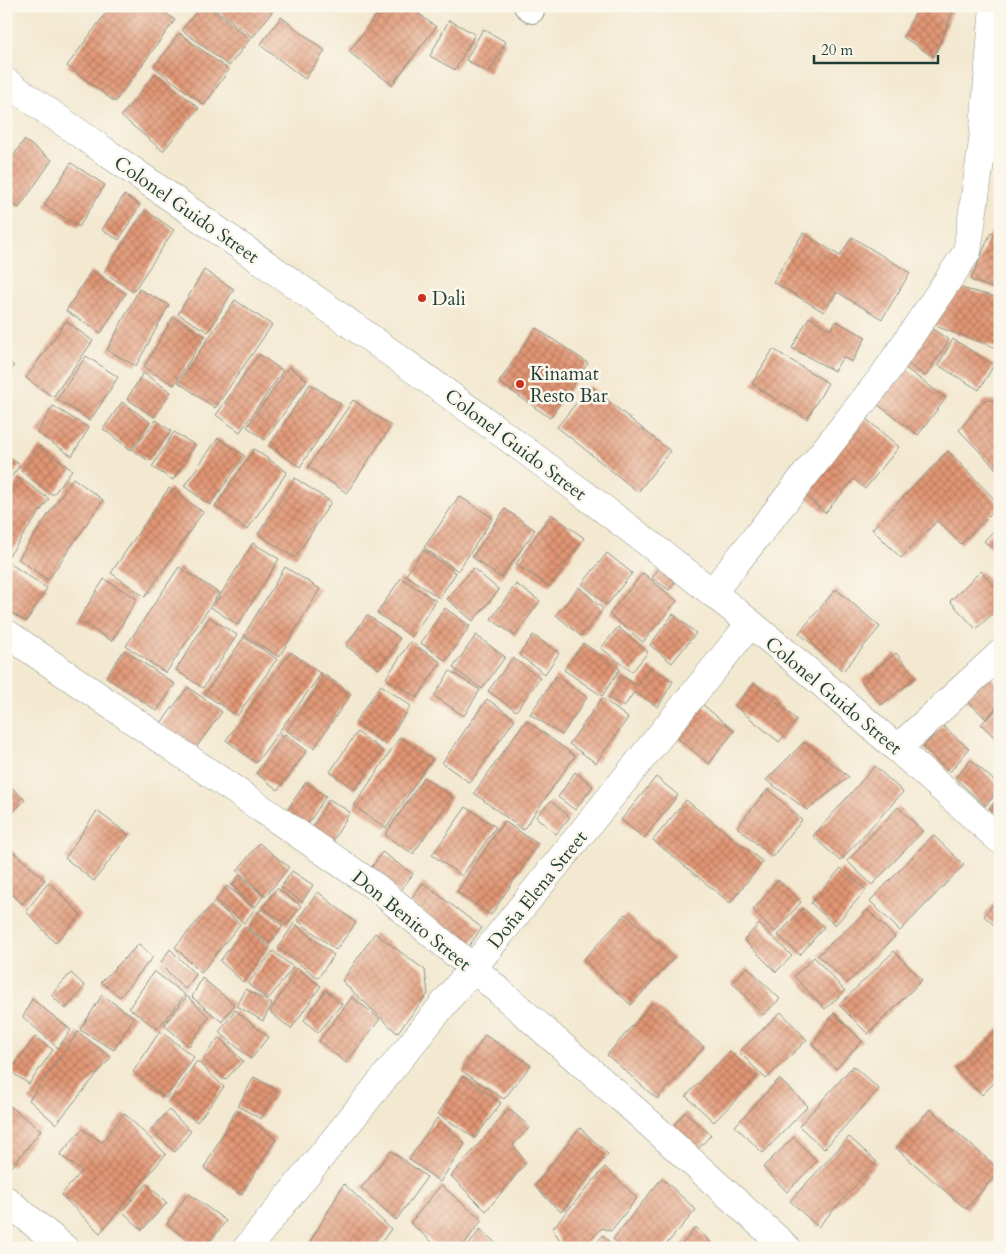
<svg xmlns="http://www.w3.org/2000/svg" width="1006" height="1254" viewBox="0 0 1006 1254" font-family="Cardo,serif">
<style>
.building{fill:url(#building-cross-hatch)}
.lines{fill:none;stroke-linecap:round;stroke-linejoin:round}
.service-casing{stroke:#899282;stroke-width:26}
.minor-casing{stroke:#899282;stroke-width:29}
.tertiary-casing{stroke:#899282;stroke-width:29}
.service{stroke:#fff;stroke-width:24}
.minor{stroke:#fff;stroke-width:28}
.tertiary{stroke:#fff;stroke-width:28}
.poi-dot{fill:#c8321e;stroke:#fbf7ec;stroke-width:2}
.labels{text-anchor:middle;stroke-width:5;stroke-linejoin:round;paint-order:stroke}
.street-label{font-size:19px;fill:#1f3d34;stroke:#fbf7ec}
.poi-label{font-size:19px;fill:#1f3d34;stroke:#fbf7ec;text-anchor:start}
</style>
<defs>
<pattern id="building-cross-hatch" width="8" height="8" patternUnits="userSpaceOnUse" patternTransform="scale(1.25)"><rect width="8" height="8" fill="#e29675"/><path d="M0 0l8 8M0 8l8-8" fill="none" stroke="#b77c61"/></pattern>
</defs>
<rect width="100%" height="100%" fill="#fbf7ec"/>
<filter id="ink" filterUnits="userSpaceOnUse"><feTurbulence type="fractalNoise" baseFrequency=".02" numOctaves="2"/><feDisplacementMap in="SourceGraphic" scale="10" xChannelSelector="R" yChannelSelector="G"/><feConvolveMatrix kernelMatrix="1 2 1 2 8 2 1 2 1" color-interpolation-filters="sRGB"/></filter>
<filter id="wash" filterUnits="userSpaceOnUse"><feTurbulence type="fractalNoise" baseFrequency=".0096" numOctaves="4" result="noise"/><feDisplacementMap in="SourceGraphic" scale="20" xChannelSelector="R" yChannelSelector="G"/><feGaussianBlur stdDeviation="1.12" result="paint"/><feColorMatrix in="noise" values="0 0 0 0 0 0 0 0 0 0 0 0 0 0 0 0 0 1.4 0 .05"/><feComposite in="paint" operator="in"/></filter>
<g filter="url(#wash)">
<rect width="100%" height="100%" fill="#f3e8d0"/>
<g id="blocks">
<path class="building" d="M111 6H157L175 20 115 102 67 66Z
M201 6H208L250 39 229 66 182 30Z
M210 6H273L275 8 253 37Z
M383 6H409L436 27 392 85 349 52Z
M919 6H955L934 57 903 37Z
M281 17 325 51 305 79 260 45Z
M449 20 475 34 455 70 430 56Z
M483 29 506 42 489 73 466 60Z
M179 33 229 70 204 105 154 67Z
M156 73 199 108 163 151 121 116Z
M24 140 52 160 19 208 6 199V167Z
M71 163 105 185 79 227 44 205Z
M124 195 140 205 119 240 102 230Z
M145 210 174 230 133 292 104 272Z
M991 232 1000 235V291L971 280Z
M803 233 840 256 852 237 910 273 882 319 837 292 824 312 773 282Z
M204 270 234 289 208 332 178 314Z
M91 271 126 293 101 333 66 311Z
M957 287 1000 298V349L932 325Z
M139 289 169 305 136 366 107 350Z
M235 300 272 325 215 408 178 382Z
M173 317 205 336 174 385 144 367Z
M809 317 831 330 836 321 866 337 852 362 843 357 834 371 792 348Z
M66 321 93 341 53 397 26 378Z
M922 322 949 340 926 376 899 358Z
M536 328 588 363 550 418 499 382Z
M953 339 994 365 979 390 938 365Z
M773 349 828 383 807 419 752 384Z
M259 354 283 371 240 432 216 415Z
M86 356 118 377 90 421 57 399Z
M6 361 14 366 6 379Z
M289 367 307 380 265 440 247 427Z
M904 367 946 398 918 435 877 404Z
M143 373 171 392 154 417 127 399Z
M310 384 341 404 300 467 269 446Z
M590 386 670 451 638 492 557 427Z
M353 400 391 426 347 493 308 467Z
M985 400 1000 401V473L959 430Z
M122 402 150 422 131 450 103 429Z
M53 406 89 428 72 456 37 433Z
M865 418 899 447 865 489 854 479 825 513 803 494Z
M156 420 171 431 149 461 133 450Z
M174 432 195 445 173 480 152 467Z
M218 438 245 456 210 505 184 486Z
M40 446 72 470 53 495 21 471Z
M254 449 287 472 247 530 215 506Z
M948 451 1000 505 961 544 937 521 901 558 872 529Z
M6 455 20 465 6 484Z
M20 478 49 499 8 557 6 556V497Z
M73 478 103 500 48 580 18 559Z
M295 478 331 502 295 558 258 534Z
M169 488 203 512 145 597 111 573Z
M459 496 493 518 458 571 424 548Z
M505 509 535 530 501 578 472 557Z
M551 514 584 538 550 587 516 564Z
M1000 524V556L984 541Z
M253 543 279 559 238 625 212 608Z
M423 550 456 573 439 598 406 575Z
M607 553 632 573 607 605 582 584Z
M6 561 47 588 26 622 6 609Z
M179 567 219 593 166 673 126 646Z
M285 567 320 589 279 657 244 635Z
M660 567 677 579 669 590 652 578Z
M473 568 499 590 473 621 447 599Z
M981 571 1000 593V607L976 629 950 601Z
M643 573 677 601 643 642 609 614Z
M401 578 436 601 412 637 377 613Z
M104 579 137 599 112 641 78 621Z
M516 584 540 601 515 636 491 619Z
M579 587 603 609 581 636 556 615Z
M836 589 880 627 843 671 799 633Z
M445 608 470 626 446 661 421 643Z
M673 614 696 633 672 663 650 645Z
M367 615 400 638 379 669 346 646Z
M209 617 237 635 203 688 176 670Z
M618 627 648 652 632 672 601 648Z
M476 635 505 657 482 689 453 668Z
M533 635 559 653 545 674 519 655Z
M244 637 277 659 237 716 205 694Z
M410 642 441 662 417 698 386 678Z
M583 643 620 669 602 696 564 670Z
M124 650 175 684 157 711 106 677Z
M291 652 321 674 256 763 226 740Z
M896 653 916 678 881 705 861 680Z
M513 658 540 678 516 711 488 691Z
M650 667 673 681 658 707 634 692 624 707 608 698 622 676 638 686Z
M450 671 480 690 464 716 434 696Z
M325 675 351 694 314 748 287 731Z
M988 675 1000 686V704L986 719 965 698Z
M556 676 587 697 562 735 530 714Z
M754 683 797 720 779 742 735 706Z
M381 685 411 706 385 744 355 722Z
M188 687 222 712 195 749 161 723Z
M602 698 628 718 596 763 569 744Z
M487 699 515 719 470 783 442 763Z
M701 703 734 731 709 764 675 736Z
M1000 706V737L997 740 981 724Z
M526 720 575 756 523 830 474 793Z
M942 725 969 749 950 772 923 748Z
M357 732 382 750 355 790 330 772Z
M285 734 307 751 278 790 256 773Z
M400 737 432 759 386 828 354 806Z
M804 742 849 777 807 810 766 780Z
M971 760 1000 786V790L985 806 955 778Z
M875 766 903 792 840 861 813 836Z
M575 772 593 786 575 810 558 797Z
M424 777 452 797 413 854 385 835Z
M656 777 678 795 644 838 621 820Z
M6 782 25 800 6 819Z
M306 782 326 796 304 830 283 816Z
M768 789 802 820 772 857 737 827Z
M1000 797V819L989 808Z
M329 799 350 812 330 846 309 833Z
M686 800 763 862 730 903 653 840Z
M551 801 570 817 556 834 536 817Z
M466 807 496 827 462 876 432 855Z
M898 807 923 831 872 885 847 861Z
M97 811 129 835 94 881 65 858Z
M504 821 538 844 491 915 457 892Z
M933 835 964 865 900 931 870 901Z
M259 843 289 867 266 896 237 871Z
M9 848 45 880 22 904 6 888V853Z
M382 852 413 874 399 893 369 871Z
M841 868 866 890 835 925 811 903Z
M292 871 313 885 302 902 281 887Z
M239 875 264 896 255 907 232 886Z
M778 880 801 902 775 932 753 910Z
M49 882 81 915 55 943 26 911Z
M423 883 482 928 468 947 409 901Z
M227 886 255 909 244 923 216 900Z
M277 888 301 906 287 925 263 907Z
M318 892 356 923 336 950 297 920Z
M998 898 1000 900V930L984 916Z
M214 902 240 924 201 973 175 947Z
M803 908 824 927 800 955 778 935Z
M261 909 283 926 270 944 248 928Z
M868 910 895 937 847 983 818 955Z
M626 914 674 958 631 1005 583 960Z
M294 923 334 955 318 978 278 948Z
M759 924 792 956 776 972 744 940Z
M245 927 270 947 243 982 220 961Z
M375 933 425 970 428 994 397 1033 342 981Z
M139 944 153 957 120 997 101 982Z
M170 949 196 975 185 989 160 964Z
M273 951 293 967 268 1000 248 984Z
M894 951 922 980 868 1034 839 1005Z
M814 957 845 991 825 1009 794 976Z
M747 967 780 999 763 1015 732 982Z
M297 968 321 986 291 1029 270 1012Z
M154 971 185 995 157 1029 129 1008Z
M71 973 85 986 66 1009 51 995Z
M202 978 234 1004 222 1022 192 997Z
M246 989 272 1004 263 1021 237 1006Z
M326 990 342 1004 318 1033 304 1020Z
M102 995 134 1017 114 1050 80 1030Z
M187 996 209 1017 189 1046 164 1025Z
M352 997 380 1019 346 1063 319 1041Z
M32 999 71 1030 58 1048 23 1017Z
M652 1003 704 1047 657 1099 607 1055Z
M235 1010 268 1037 251 1059 219 1032Z
M781 1012 807 1040 766 1079 739 1052Z
M834 1013 862 1041 836 1069 812 1044Z
M1000 1027V1077L982 1095 956 1069Z
M160 1031 194 1057 166 1098 133 1072Z
M78 1032 111 1057 56 1124 29 1100Z
M485 1035 531 1065 504 1099 462 1071Z
M35 1037 53 1050 29 1084 10 1071Z
M219 1037 243 1061 225 1080 203 1058Z
M730 1051 757 1078 714 1122 686 1096Z
M197 1061 224 1087 197 1122 170 1100Z
M853 1066 879 1089 824 1149 799 1126Z
M463 1076 501 1103 475 1138 438 1114Z
M254 1077 277 1090 261 1119 238 1106Z
M779 1079 808 1106 763 1153 735 1126Z
M6 1103 41 1130 12 1167 6 1163Z
M509 1109 530 1127 513 1145 526 1163 486 1211 451 1176Z
M930 1109 1000 1170 966 1209 896 1148Z
M169 1110 191 1131 175 1152 151 1130Z
M236 1110 276 1139 241 1195 204 1168Z
M685 1112 711 1135 695 1152 671 1128Z
M124 1113 166 1154 100 1233 61 1195 82 1171 60 1155 82 1129 102 1142Z
M437 1118 465 1144 440 1182 409 1159Z
M580 1128 608 1154 561 1212 534 1186Z
M794 1137 817 1161 787 1192 763 1167Z
M849 1137 877 1162 818 1227 790 1201Z
M391 1151 427 1177 396 1220 361 1188Z
M605 1167 637 1198 611 1231 602 1228 581 1248H566L552 1229Z
M662 1178 696 1210 663 1248H623L613 1239Z
M147 1184 167 1203 142 1230 122 1211Z
M344 1184 391 1229 380 1244 384 1248H317L310 1242Z
M441 1185 482 1220 461 1248H439L410 1223Z
M188 1193 226 1221 205 1248H197L167 1224Z
M696 1227 716 1248H679Z
M480 1229 501 1248H467Z
M603 1235 615 1248H593Z"/>
</g>
</g>
<g filter="url(#ink)">
<use href="#blocks" fill-opacity="0" stroke="#899282" stroke-width="1"/>
<g class="lines">
<defs>
<path id="service" d="M526 6 532 11"/>
<path id="minor" d="M712 593 884 375 967 252 983 141 994 6
M6 633 377 888 473 968 638 1113 787 1248
M898 748 1000 654
M6 1200 64 1248
M247 1248 750 624"/>
<path id="tertiary" d="M6 82C244 249 485 414 714 594 812 672 906 756 1000 840"/>
</defs>
<use href="#service" class="service-casing"/>
<use href="#minor" class="minor-casing"/>
<use href="#tertiary" class="tertiary-casing"/>
<use href="#service" class="service"/>
<use href="#minor" class="minor"/>
<use href="#tertiary" class="tertiary"/>
</g>
</g>
<g class="poi-dot">
<circle cx="422" cy="298" r="5"/>
<circle cx="520" cy="384" r="5"/>
</g>
<g class="labels">
<g class="street-label">
<text transform="translate(187 209) rotate(35)" y="7">Colonel Guido Street</text>
<text transform="translate(516 444) rotate(37)" y="7">Colonel Guido Street</text>
<text transform="translate(834 695) rotate(40)" y="7">Colonel Guido Street</text>
<text transform="translate(537 889) rotate(-51)" y="7">Doña Elena Street</text>
<text transform="translate(412 920) rotate(39)" y="7">Don Benito Street</text>
</g>
<g class="poi-label">
<text x="432" y="305">Dali</text>
<text x="530" y="380">Kinamat<tspan x="530" dy="22">Resto Bar</tspan></text>
</g>
</g>
<rect width="1006" height="1254" fill="none" stroke="#fbf7ec" stroke-width="25"/>
<path d="M814 55v8h124v-8" fill="none" stroke="#1f3d34" stroke-width="2.5"/>
<text x="821" y="55" font-size="15" fill="#1f3d34" stroke="#fbf7ec" stroke-width="4" paint-order="stroke">20 m</text>
</svg>
